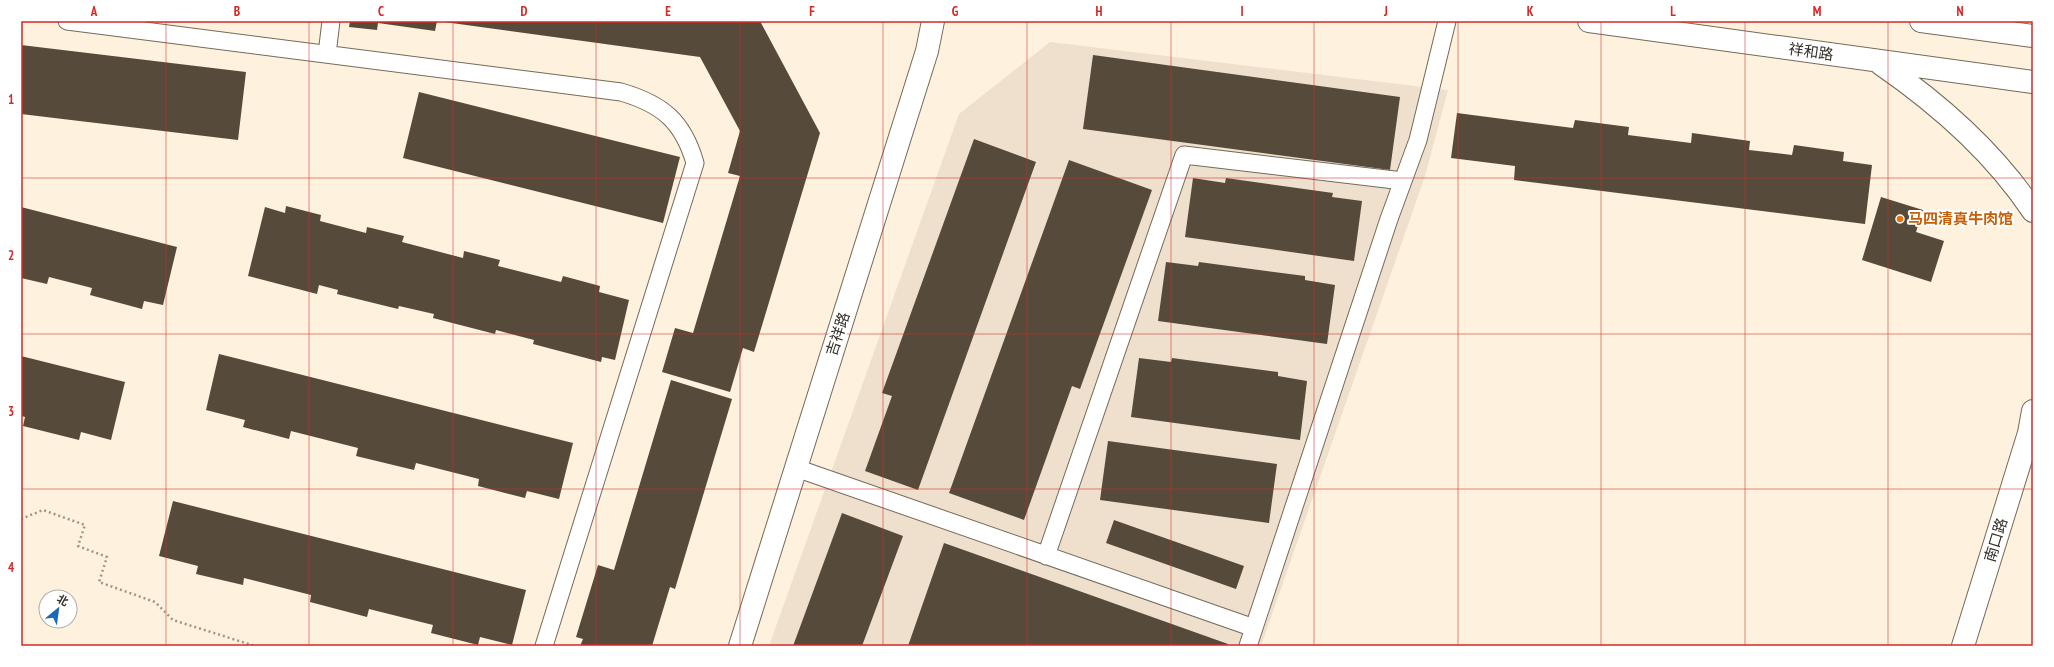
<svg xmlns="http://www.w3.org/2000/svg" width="2054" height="667" viewBox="0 0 2054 667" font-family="'PT Sans Narrow','Noto Sans SC',sans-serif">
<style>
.commercial{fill:#eee0cd}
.building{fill:#564b3a}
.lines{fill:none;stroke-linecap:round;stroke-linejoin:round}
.service-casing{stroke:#756a59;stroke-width:19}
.tertiary-casing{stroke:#756a59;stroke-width:24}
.secondary-casing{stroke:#756a59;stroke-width:24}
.path{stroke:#9e9587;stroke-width:2.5;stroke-dasharray:2 3;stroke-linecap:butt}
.service{stroke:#fff;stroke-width:17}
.tertiary{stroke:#fff;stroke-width:22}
.secondary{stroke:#fff;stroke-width:22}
.grid{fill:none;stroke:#d62828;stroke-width:1;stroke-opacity:0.55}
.food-dot{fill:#e8710a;stroke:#fff;stroke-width:1.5}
.labels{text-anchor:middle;stroke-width:4;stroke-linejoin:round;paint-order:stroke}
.street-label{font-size:15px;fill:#342f27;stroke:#fff}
.food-label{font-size:15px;font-weight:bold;fill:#c56008;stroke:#fff;text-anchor:start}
.neatline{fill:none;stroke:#d62828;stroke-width:1.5}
.grid-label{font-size:13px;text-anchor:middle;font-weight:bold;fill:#d62828}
</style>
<rect width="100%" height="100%" fill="#fef1dd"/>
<path class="commercial" d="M1050 42 1448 90 1425 176 1261 646H769L959 114Z"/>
<path class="building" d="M350 21H437L435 31 378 23 377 30 349 27Z
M437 21H760L820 133 754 352 743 348 730 392 662 372 675 328 693 333 740 176 728 173 740 131 700 57Z
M21 45 246 72 238 140 21 114Z
M1093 55 1400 97 1390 170 1083 129Z
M419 92 680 157 663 223 403 158Z
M1457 113 1573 128 1575 120 1629 127 1628 135 1691 143 1692 133 1750 141 1749 150 1792 155 1794 145 1844 152 1843 161 1872 165 1865 224 1514 180 1515 166 1451 158Z
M974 139 1036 162 918 490 865 471 892 396 882 393Z
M1069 160 1152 190 1080 389 1072 386 1024 520 949 493Z
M1193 178 1225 183 1226 178 1333 193 1332 197 1362 201 1354 261 1185 237Z
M1881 197 1923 210 1916 232 1944 241 1931 282 1862 260Z
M286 206 321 215 320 221 366 233 367 227 404 236 402 242 463 258 464 251 500 260 498 266 561 282 563 276 600 286 599 292 629 300 615 360 602 357 601 362 533 344 534 340 496 330 495 334 433 318 434 314 399 306 398 309 337 294 338 290 319 285 317 294 248 276 265 207 285 213Z
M21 207 177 247 163 305 144 301 142 309 90 295 92 288 49 277 47 284 21 278Z
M1166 262 1198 266 1199 262 1305 276V280L1335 285 1327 344 1158 321Z
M219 354 573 443 559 499 527 491 525 498 478 486 479 479 416 463 414 470 356 456 358 448 291 431 289 439 243 427 245 420 206 410Z
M21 356 125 382 111 440 81 432 79 440 23 426 25 417 21 416Z
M1139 358 1171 362 1172 358 1278 372V376L1307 381 1300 440 1131 417Z
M671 380 732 399 675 589 670 587 652 646H580L583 639 576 637 598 565 614 570Z
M1108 441 1277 464 1269 523 1100 500Z
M173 501 526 590 512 645 480 637 478 645 431 633 433 625 369 609 367 617 310 602 311 595 244 578 243 585 196 574 198 566 159 556Z
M842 513 903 536 862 646H793Z
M1114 520 1244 566 1236 589 1106 543Z
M944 543 1228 644 1227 646H908Z"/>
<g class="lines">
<defs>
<path id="service" d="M67 21 621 92C662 104 683 121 695 163L544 646
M327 54 331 21
M796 468 1254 628
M1046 556 1184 155 1403 181
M1248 646 1389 219 1418 140 1447 21"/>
<path id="tertiary" d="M740 646 927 51 933 21"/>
<path id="secondary" d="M1589 21 2033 82
M1921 21 2033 36
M1881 64C1939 104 1993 151 2033 211
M1963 646 2029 433 2033 411"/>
</defs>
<use href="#service" class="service-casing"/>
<use href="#tertiary" class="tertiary-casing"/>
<use href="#secondary" class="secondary-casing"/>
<path class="path" d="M21 519 43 510 85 525 78 546 107 557 99 582 155 602 173 620 255 646"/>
<use href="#service" class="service"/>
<use href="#tertiary" class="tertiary"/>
<use href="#secondary" class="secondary"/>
</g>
<path class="grid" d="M166 21V646M309 21V646M453 21V646M596 21V646M740 21V646M883 21V646M1027 21V646M1171 21V646M1314 21V646M1458 21V646M1601 21V646M1745 21V646M1888 21V646M21 178H2033M21 334H2033M21 489H2033"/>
<circle class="food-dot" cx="1900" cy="219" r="4"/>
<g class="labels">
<g class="street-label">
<text transform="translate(1811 52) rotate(8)" y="5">祥和路</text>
<text transform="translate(838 334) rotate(-72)" y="5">吉祥路</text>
<text transform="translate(1996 540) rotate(-73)" y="5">南口路</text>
</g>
<g class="food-label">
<text x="1908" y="224">马四清真牛肉馆</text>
</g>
</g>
<rect width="2054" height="667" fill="none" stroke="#ffffff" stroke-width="44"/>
<g transform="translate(58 609) rotate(29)"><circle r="19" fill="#ffffff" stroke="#aeaca9"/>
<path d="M0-3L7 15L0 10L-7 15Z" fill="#1969b8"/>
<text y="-6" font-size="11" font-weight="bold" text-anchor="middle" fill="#342f27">北</text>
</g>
<rect x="22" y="22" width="2010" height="623" class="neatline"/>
<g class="grid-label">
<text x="94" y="16">A</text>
<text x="237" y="16">B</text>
<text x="381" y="16">C</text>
<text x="524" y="16">D</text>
<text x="668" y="16">E</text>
<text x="812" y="16">F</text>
<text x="955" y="16">G</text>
<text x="1099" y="16">H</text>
<text x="1242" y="16">I</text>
<text x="1386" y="16">J</text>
<text x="1530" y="16">K</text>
<text x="1673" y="16">L</text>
<text x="1817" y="16">M</text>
<text x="1960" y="16">N</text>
<text x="11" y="104">1</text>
<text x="11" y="260">2</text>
<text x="11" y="416">3</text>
<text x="11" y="572">4</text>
</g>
</svg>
